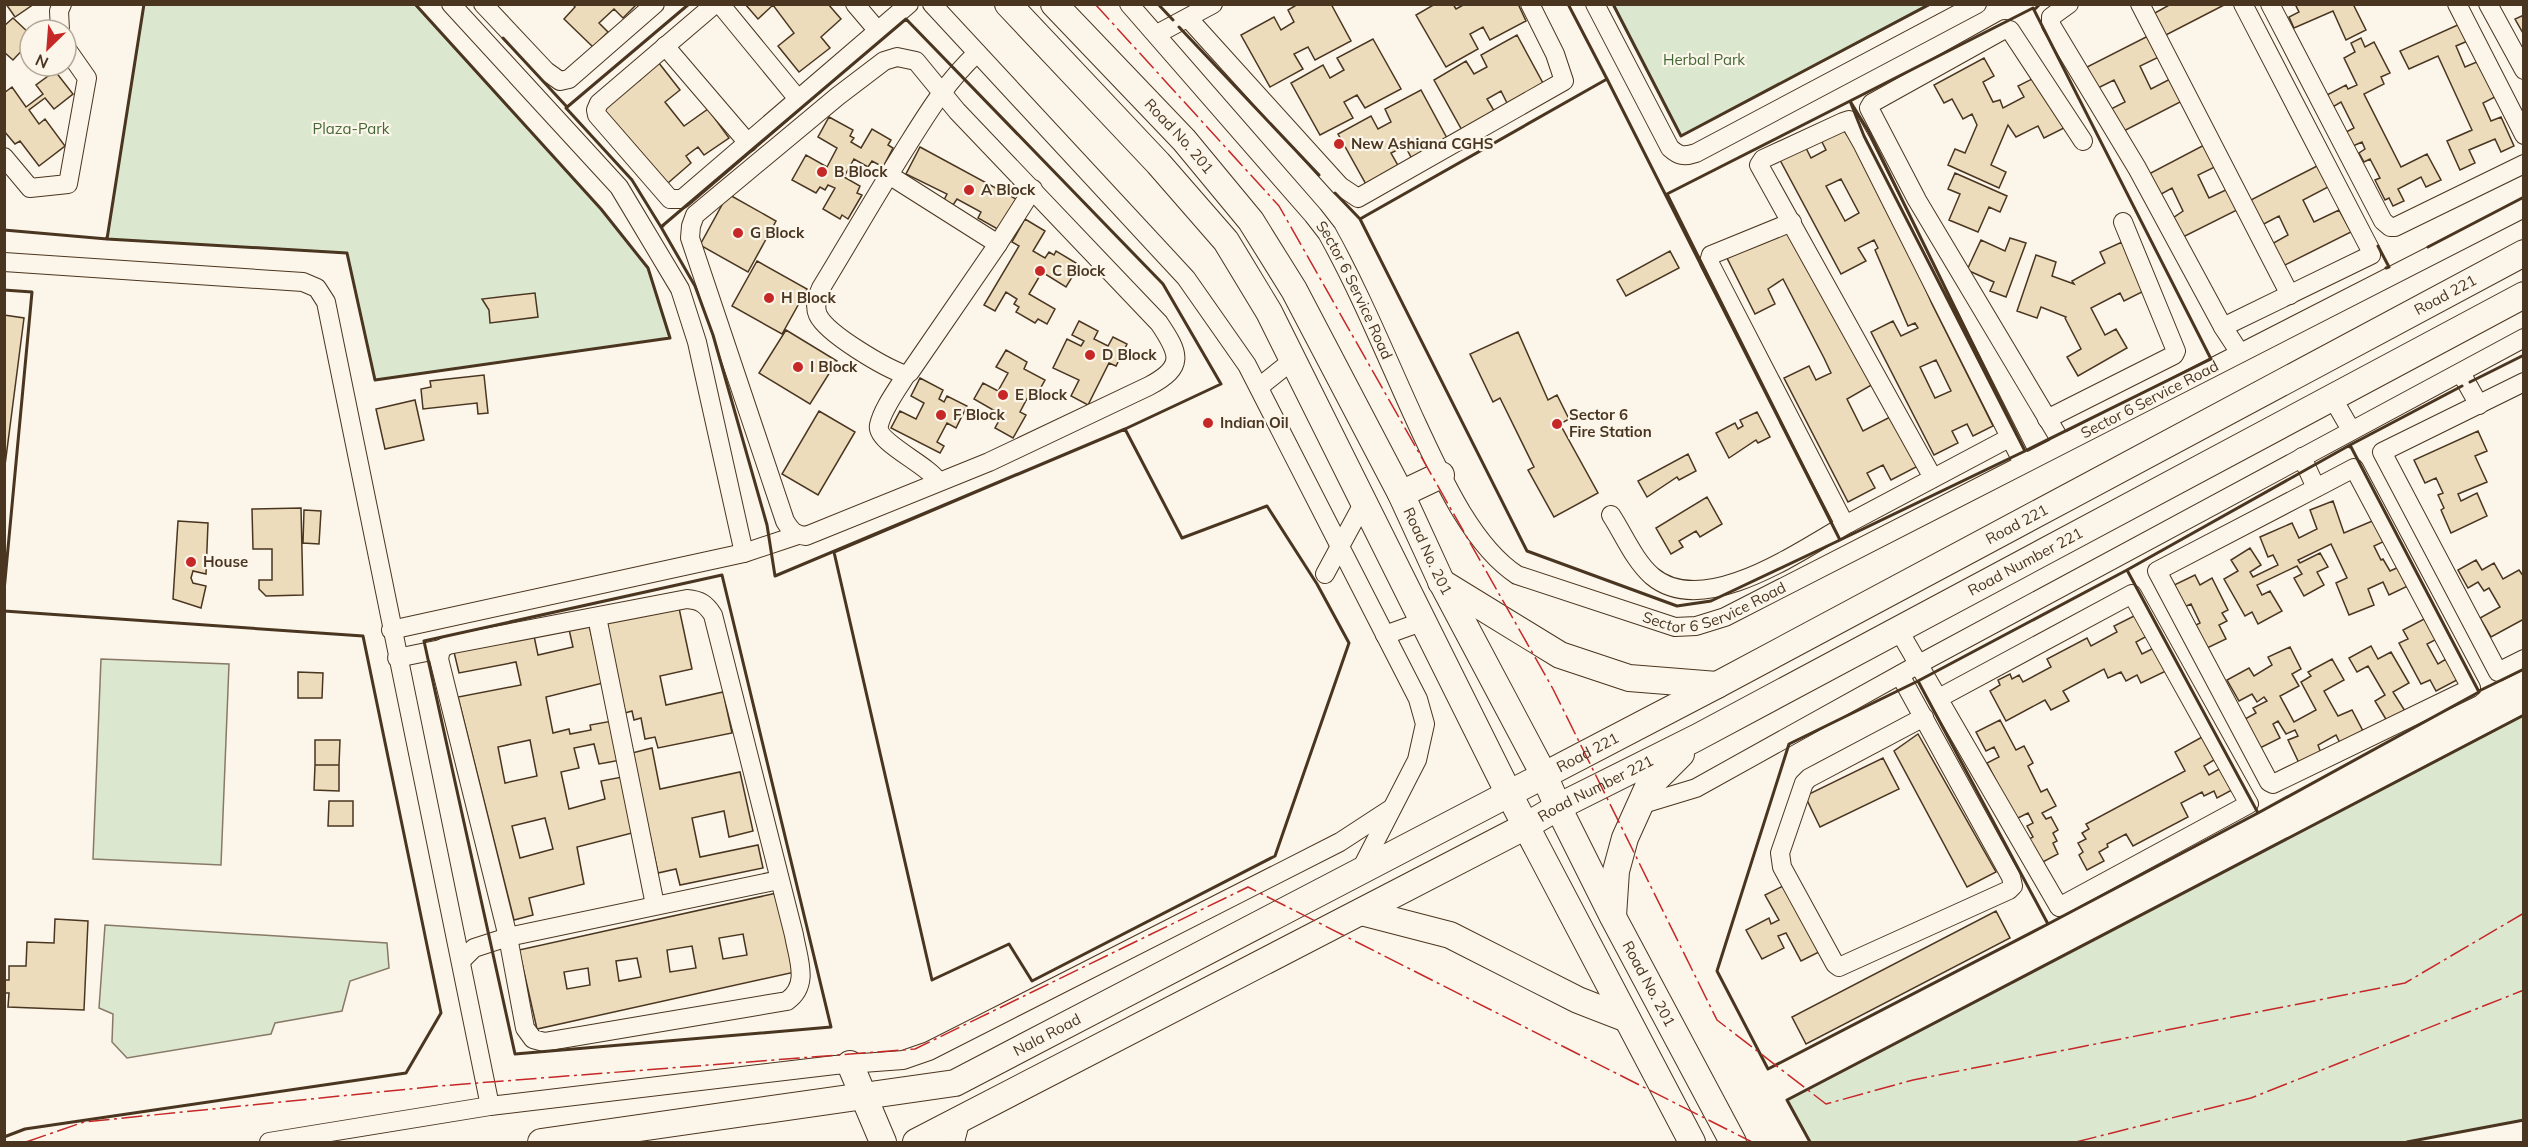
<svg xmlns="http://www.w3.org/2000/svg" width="2528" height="1147" viewBox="0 0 2528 1147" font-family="Mulish,sans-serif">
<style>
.green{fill:#dce7d0;stroke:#887966;stroke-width:1.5}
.building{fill:#ecdcbc;stroke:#4a3520;stroke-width:1.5;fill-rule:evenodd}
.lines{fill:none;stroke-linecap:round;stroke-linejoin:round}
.minor-casing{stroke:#4a3520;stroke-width:20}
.secondary-casing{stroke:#4a3520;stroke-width:28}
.minor{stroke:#fbf6e9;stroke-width:18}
.secondary{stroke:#fbf6e9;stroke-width:26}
.wall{stroke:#4a3520;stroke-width:3}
.power{stroke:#c62828;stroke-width:1.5;stroke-dasharray:21 4.5 3 4.5;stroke-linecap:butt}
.poi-dot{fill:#c62828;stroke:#fbf6e9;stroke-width:2}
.labels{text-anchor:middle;stroke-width:4.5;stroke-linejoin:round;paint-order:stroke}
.park-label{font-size:15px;fill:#436837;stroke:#fbf6e9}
.street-label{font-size:15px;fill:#4a3520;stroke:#fbf6e9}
.poi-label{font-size:15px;font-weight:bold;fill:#4a3520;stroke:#fbf6e9;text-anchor:start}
</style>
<rect width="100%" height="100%" fill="#fbf6e9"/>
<path class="green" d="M144 5H415L601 209 648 268 670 338 375 380 347 253 107 239Z
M1613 5H1930L1681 136Z
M101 659 229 664 221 865 93 859Z
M2523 715V1120L2407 1142H1810L1787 1100Z
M105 925 387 943 389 968 350 981 342 1011 275 1023 271 1034 127 1058 112 1042 113 1014 99 1008Z"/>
<path class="building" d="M6 4H34L15 17Z
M573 4H637L623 18 614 9 599 23 608 32 593 47 564 19 575 7Z
M745 4H828L841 19 821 37 830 48 799 72 778 46 794 33 773 5 758 19Z
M1298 4H1331L1351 41 1315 60 1308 47 1294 54 1303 69 1270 87 1241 35 1274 17 1281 30 1294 22 1288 10Z
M1435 4H1453L1456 9 1465 4H1518L1526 21 1490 40 1483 27 1470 34 1478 49 1446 67 1416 15Z
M2226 4 2164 36 2153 14 2171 4Z
M2295 4H2353L2366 30 2346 40 2333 11 2294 28 2289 17 2299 12Z
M2524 15V35L2515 19Z
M13 18 30 34V42L13 60 4 52V26Z
M2462 23 2470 40 2456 46 2465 67 2479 61 2495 97 2483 103 2491 121 2501 117 2514 146 2501 152 2495 139 2469 150 2475 163 2460 170 2447 141 2472 130 2438 56 2409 69 2400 51Z
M1517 35 1544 85 1508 105 1501 91 1487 99 1496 114 1463 132 1434 80 1466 61 1474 74 1487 67 1481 55Z
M2150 35 2161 56 2140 66 2151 89 2176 76 2188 98 2118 134 2107 111 2125 102 2114 80 2098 88 2087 67Z
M2361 38 2365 47 2374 42 2390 73 2381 77 2384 84 2364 94 2401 167 2427 154 2441 180 2426 187 2421 177 2398 189 2404 201 2393 206 2389 198 2385 200 2375 180 2380 178 2370 159 2364 162 2359 153 2365 149 2362 142 2353 146 2346 132 2354 128 2341 102 2331 108 2325 96 2346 85 2348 89 2357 85 2344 58 2355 52 2351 43Z
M1373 39 1401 89 1365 108 1357 95 1344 102 1353 118 1320 135 1291 83 1323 65 1330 78 1344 70 1337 58Z
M655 58 680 90 665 102 684 126 708 109 729 138 704 155 698 147 686 156 691 163 668 183 600 105 640 80 635 73Z
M1984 58 1994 76 1983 82 1993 102 2000 100 2003 108 2024 97 2018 86 2034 78 2064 128 2044 138 2038 126 2016 137 2008 125 1991 165 2006 172 1999 188 1948 165 1955 149 1965 153 1977 125 1972 114 1963 119 1952 99 1944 103 1934 85Z
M55 71 73 94 54 109 45 98 29 110 39 124 45 119 65 146 39 166 20 141 15 144 4 131V93L12 87 26 107 43 94 36 85Z
M1421 90 1448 140 1412 159 1405 146 1391 153 1400 169 1367 186 1338 134 1371 116 1378 129 1391 122 1385 109Z
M829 117 853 130 850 136 854 138 851 142 861 148 872 129 891 140 888 145 893 148 883 167 872 161 868 167 854 159 844 177 860 186 857 193 862 195 848 219 842 215 840 219 823 209 835 188 828 185 825 190 820 187 816 193 792 180 806 155 827 167 837 148 818 137Z
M1842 128 1859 151 1904 240 1932 304 1993 426 1973 436 1967 424 1952 431 1958 443 1934 455 1871 332 1893 321 1901 336 1918 328 1915 323 1908 326 1875 250 1878 248 1874 240 1858 248 1866 261 1841 274 1780 160 1805 146 1811 158 1826 150 1821 140ZM1841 179 1859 213 1845 221 1826 186ZM1936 360 1951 391 1935 398 1920 367Z
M2208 143 2219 165 2198 175 2209 198 2232 187 2241 208 2179 239 2170 220 2183 211 2172 188 2156 197 2145 176Z
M920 147 1018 200 1001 231 978 218 981 212 957 199 953 205 944 200 947 194 906 174Z
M2319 165 2330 186 2303 200 2314 222 2339 210 2351 232 2281 267 2270 245 2288 235 2279 216 2260 226 2247 202Z
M1955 173 2007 196 2000 212 1989 207 1978 232 1949 220 1960 194 1948 189Z
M728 194 776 221 748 272 700 245Z
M1025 219 1045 231 1033 251 1045 258 1049 252 1054 255 1056 251 1076 263 1073 267 1077 269 1066 287 1042 272 1029 294 1055 309 1047 324 1038 319 1035 323 1016 312 1019 307 1014 304 1017 299 1006 292 995 311 984 305 1019 246 1012 242Z
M1789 230 1875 383 1847 399 1863 431 1894 415 1920 465 1891 480 1883 465 1867 473 1875 488 1848 502 1784 378 1809 366 1816 380 1831 373 1824 358 1783 279 1768 289 1775 304 1755 314 1727 258Z
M2010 238 2026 243 2006 297 1990 291 1994 282 1967 270 1981 240 2005 251Z
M2122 242 2146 290 2124 301 2120 293 2091 308 2105 335 2116 329 2127 348 2078 376 2067 357 2081 349 2065 318 2066 317 2041 307 2037 318 2017 311 2036 255 2056 262 2052 276 2074 284 2072 281 2105 263 2100 252Z
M1670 251 1679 268 1626 296 1617 280Z
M757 261 807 289 782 334 732 306Z
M535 293 538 317 490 323 489 310 482 299Z
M4 315 24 318 4 473Z
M1079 321 1098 331 1094 339 1108 346 1113 337 1127 344 1116 366 1109 363 1088 405 1071 396 1079 380 1053 368 1067 339 1081 346 1084 341 1072 335Z
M786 330 837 361 810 404 759 373Z
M1518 332 1548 400 1557 395 1569 419 1560 424 1598 493 1554 517 1528 470 1534 467 1500 398 1493 402 1470 354Z
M1006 350 1027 362 1024 369 1045 380 1036 396 1030 393 1020 412 1026 415 1013 438 995 428 1002 415 974 399 983 383 998 391 1008 373 996 367Z
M484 375 488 413 478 414 477 403 423 409 421 389 431 387 430 381Z
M920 378 943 390 939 399 944 402 947 396 967 406 956 428 947 423 937 442 944 446 940 453 891 428 900 411 916 419 924 403 911 396Z
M415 400 424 440 385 449 376 409Z
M819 411 855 432 818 495 782 474Z
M1757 412 1770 437 1758 443 1756 440 1729 458 1716 433 1735 423 1738 429 1743 426 1740 420Z
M2478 431 2487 451 2475 456 2487 482 2458 494 2461 501 2477 493 2487 516 2451 533 2441 510 2444 508 2438 495 2443 493 2436 478 2425 483 2414 460Z
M1688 454 1696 471 1679 480 1677 477 1647 497 1638 481Z
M1707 497 1722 524 1700 537 1696 531 1679 541 1683 547 1671 554 1656 528Z
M2333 501 2344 533 2377 519 2387 540 2374 546 2381 560 2383 559 2390 571 2401 566 2410 585 2389 595 2383 582 2368 589 2374 605 2349 615 2336 583 2347 578 2331 544 2298 560 2300 563 2320 553 2328 567 2317 572 2324 585 2304 596 2294 578 2302 574 2297 566 2257 585 2262 595 2270 591 2282 611 2258 624 2252 612 2245 616 2224 579 2238 571 2231 560 2250 548 2261 565 2250 572 2253 577 2278 565 2273 555 2268 557 2260 537 2292 523 2299 538 2317 529 2310 510Z
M301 508 303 595 266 596 259 589V580H272V549H253L252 509Z
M304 510 321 511 319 544 303 543Z
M178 521 208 523 206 574 193 571 191 578 193 583 206 586 201 608 173 599Z
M2476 560 2482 570 2494 563 2503 579 2519 570 2524 577V619L2491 637 2480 618 2500 607 2489 588 2484 591 2478 582 2468 588 2458 570Z
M2195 575 2200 585 2212 578 2228 610 2222 613 2227 621 2219 625 2226 639 2203 650 2192 627 2200 623 2191 604 2182 608 2172 586Z
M679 608 692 669 660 676 666 705 723 692 732 733 658 748 655 737 645 739 641 718 634 720 632 711 625 713 605 623Z
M2138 614 2149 635 2136 642 2142 654 2154 648 2166 671 2141 683 2137 675 2126 681 2121 672 2108 678 2104 669 2063 691 2069 701 2051 710 2045 700 2006 721 1990 691 2000 685 1998 680 2010 674 2012 679 2019 675 2023 682 2051 667 2047 659 2087 638 2091 646 2117 632 2114 626Z
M2426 618 2437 639 2427 644 2438 664 2446 659 2457 680 2436 691 2430 680 2421 684 2399 643 2408 639 2403 630Z
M588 621 603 683 546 697 553 733 569 729 570 734 591 730 590 725 612 721 621 760 599 764 594 744 574 748 579 768 561 772 569 809 605 799 601 781 622 777 636 832 577 847 584 884 529 898 533 915 514 920 458 697 521 685 516 662 459 673 454 652 534 636 538 655 573 647 568 625ZM530 740 537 776 505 783 498 747ZM545 818 553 849 520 858 512 826Z
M2371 646 2378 659 2391 652 2409 683 2393 692 2405 711 2387 721 2375 701 2385 695 2368 666 2357 672 2349 658Z
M2290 647 2301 669 2292 674 2299 686 2280 696 2294 722 2316 710 2301 682 2311 676 2308 672 2332 659 2344 680 2324 691 2338 716 2352 710 2363 731 2340 743 2336 735 2318 745 2321 753 2299 763 2288 740 2298 736 2295 730 2286 734 2278 721 2273 724 2280 738 2260 748 2245 719 2256 713 2253 708 2267 701 2264 697 2257 702 2252 694 2239 701 2227 680 2249 668 2254 676 2272 665 2268 657Z
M298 672 323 673 322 698H298Z
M2000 720 2016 750 2024 746 2033 763 2028 766 2041 792 2047 789 2056 806 2042 813 2046 819 2051 817 2058 830 2053 833 2057 841 2053 843 2058 854 2041 863 2029 839 2033 837 2027 826 2033 823 2028 813 2016 819 1987 763 1999 757 1994 747 1986 751 1976 732Z
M1918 734 1996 872 1967 887 1894 751Z
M2202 737 2214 760 2204 766 2209 775 2221 768 2232 790 2217 798 2214 791 2204 796 2202 792 2181 803 2188 817 2133 846 2126 834 2107 844 2108 847 2099 852 2104 861 2087 870 2079 855 2083 852 2078 843 2086 839 2082 833 2089 829 2086 824 2185 771 2175 752Z
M315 740H340L339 765H315Z
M652 748 660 789 740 772 753 831 729 837 724 811 692 818 700 857 758 845 763 868 680 885 676 869 658 873 632 753Z
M1883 758 1899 789 1820 827 1805 796Z
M315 765H339V791L314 790Z
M329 801H353V826H328Z
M1785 885 1821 951 1801 961 1786 933 1778 936 1784 948 1762 959 1746 930 1769 918 1771 924 1779 920 1765 895Z
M777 893 795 972 537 1029 519 950ZM743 934 747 955 723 959 719 938ZM692 946 696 968 670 972 667 950ZM637 958 641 977 619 981 616 961ZM588 968 590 985 567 989 564 972Z
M1996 911 2010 938 1806 1044 1792 1017Z
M55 919 88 921 84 1010 8 1007 9 993H4V980H9V966H26L27 942 54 943Z"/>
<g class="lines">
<defs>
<g id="minor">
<path d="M483 4 546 71 560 81 569 79 655 4"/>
<path d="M715 4 599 103 596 110 597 115 670 199H682L909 4"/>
<path d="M720 4 798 99"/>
<path d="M855 4 878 31"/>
<path d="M932 4 1186 278 1247 365 1418 699 1425 724 1417 760 1359 873"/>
<path id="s1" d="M1129 4 1313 215 1327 233C1361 294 1388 361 1417 424 1440 473 1471 545 1517 575L1675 627 1696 626 1725 617 2524 208"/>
<path d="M1595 4 1670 148C1679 156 1684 157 1696 153L1977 4"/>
<path d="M2069 4 2051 17V25L2137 168 2223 327 2240 353"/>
<path d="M2140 4 2290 295"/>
<path d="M2270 4 2383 221 2390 227H2395L2524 164"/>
<path d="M2457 4 2524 135"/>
<path d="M2488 4 2524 70"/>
<path d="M1188 18 1340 186 1358 198 1564 81 1555 54 1530 4"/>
<path d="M60 30 59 11 62 4"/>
<path d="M1157 34 1213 4"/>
<path d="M665 46 748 143"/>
<path d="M977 53C946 82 927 114 905 149 876 195 849 242 821 288 817 297 814 306 818 315 827 334 885 368 906 375L910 372 998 244 1033 189"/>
<path d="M897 57 916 61 957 111 1159 323C1180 354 1185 367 1149 386L989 462 806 536C795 535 791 531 785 521L690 238 691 226 695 215 838 96 884 61Z"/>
<path d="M4 157 30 188 68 184 87 78 66 48"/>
<path d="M889 175 998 244"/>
<path d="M1792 222 1711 255 1709 262 1843 521 1849 523 2009 438"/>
<path d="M4 262 303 282 317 288 326 302 490 1106"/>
<path d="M2223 327 2371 255 2370 249 2243 4"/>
<path d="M2461 373 2479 405"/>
<path d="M906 375C897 390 883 408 879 425 875 442 927 464 938 481"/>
<path d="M2524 382 2382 452 2498 672 2524 659"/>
<path d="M1259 387 1293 360"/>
<path d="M2332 397 2351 430"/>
<path d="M2047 419 2174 355 2176 351 2123 222"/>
<path d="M2062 443 1917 200 1869 108 1872 103 2005 29 2010 30 2083 141"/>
<path d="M2302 457 2316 488 2354 468 2471 688 2273 784 2269 782 2157 571 2316 488"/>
<path d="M1933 478 1759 165 1763 159 1843 122 1849 120 1862 143 2023 463"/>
<path d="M1611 515C1624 535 1634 560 1652 576 1704 620 1801 550 1849 523"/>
<path d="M744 553 798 535"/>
<path d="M1325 574 1364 502"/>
<path d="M687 599C700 600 706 604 713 615L794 935C798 959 810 985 787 1001L544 1042 533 1039 525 1028 508 937 439 659 441 649 448 645Z"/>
<path d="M597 617 655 905"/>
<path d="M1898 629 2059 907 2249 804 2132 594 1939 698"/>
<path d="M391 630 744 553 697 342 680 289 619 187 451 4"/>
<path d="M1385 635 1424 621"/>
<path d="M397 658 441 649"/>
<path d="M1900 675 2011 877 2013 886 2009 890 1839 967 1835 964 1782 867 1780 853 1804 783 1809 778 1924 717"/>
<path d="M1640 805 1696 788 1919 664 2524 338"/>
<path d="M461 961 474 948 508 937 779 880"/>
<path d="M269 1142 490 1106 835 1065 903 1060 929 1051 1340 842 1389 810"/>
<path d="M955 1142 961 1119"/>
</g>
<g id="secondary">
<path d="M1008 4 1158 163 1226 241 1269 312 1509 794 1692 1142"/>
<path id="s2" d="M1054 4 1184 140 1251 221 1294 290 1401 494 1441 581 1544 775 1558 807 1613 917 1733 1142"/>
<path d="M1401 494 1441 475"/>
<path d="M1441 582 1560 655 1629 678 1717 685"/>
<path d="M1361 912 1450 935 1578 1000 1627 1019"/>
<path d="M1613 916 1616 871 1625 838 1648 787 1681 754"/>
<path d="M850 1064 883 1142"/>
<path id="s3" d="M541 1142 955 1083 1717 685 2524 253"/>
<path id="s4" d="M916 1142 1526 826 1558 807 1696 738 2524 295"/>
</g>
</defs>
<use href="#minor" class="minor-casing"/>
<use href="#secondary" class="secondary-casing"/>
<use href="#minor" class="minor"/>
<use href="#secondary" class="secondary"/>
<path class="wall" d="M144 4 107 239 347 253 375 380 670 338 648 268 601 209 415 4
M1158 4 1173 20
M1568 4 1607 79 1605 80
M1613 4 1681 136 1930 4
M2033 8 2211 359 2025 451 1869 132 1850 101Z
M2034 10 2040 4
M906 19 1163 284 1221 384 1125 429 775 576 767 525 713 335 695 286 661 227Z
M1179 27 1319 175
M503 38 567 107
M1607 79 1840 540 1711 601 1677 606 1527 551 1360 219Z
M1850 101 1864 136 2025 451 1840 540 1667 194Z
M1335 193 1360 219 1362 218
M663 226 661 227 632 180 566 108 689 4
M4 230 107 239V237
M2378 246 2389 267 2386 268
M2428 247 2524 197
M4 290 32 292 4 591
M2470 382 2524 355
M1125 429 1182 538 1267 506 1317 584 1349 643 1275 856 1032 981 1009 944 932 980 834 552Z
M2350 445 2479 692 2258 813 2127 570Z
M2350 447V445L2462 386
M2127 570 2258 813 2048 924 1918 681Z
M722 575 831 1027 515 1054 424 641Z
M4 611 363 636 441 1013 406 1073 25 1129 4 1137
M1918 681 2048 924 1768 1069 1717 971 1789 744Z
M2479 691 2524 669
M1810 1142 1787 1100 2524 715
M2407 1142 2524 1120"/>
<path class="power" d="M1095 4 1279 206 1553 689 1717 1020 1826 1104 1913 1080 2405 983 2524 913
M26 1142 84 1122 439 1086 915 1049 1248 887 1752 1142
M2076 1142 2251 1098 2524 990"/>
</g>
<g class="poi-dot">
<circle cx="1339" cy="144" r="6"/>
<circle cx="822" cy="172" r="6"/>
<circle cx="969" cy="190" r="6"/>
<circle cx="738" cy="233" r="6"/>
<circle cx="1040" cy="271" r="6"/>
<circle cx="769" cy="298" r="6"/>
<circle cx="1090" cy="355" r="6"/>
<circle cx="798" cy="367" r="6"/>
<circle cx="1003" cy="395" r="6"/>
<circle cx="941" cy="415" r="6"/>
<circle cx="1208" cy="423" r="6"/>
<circle cx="1557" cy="424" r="6"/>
<circle cx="191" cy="562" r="6"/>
</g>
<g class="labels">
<g class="park-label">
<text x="1704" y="65">Herbal Park</text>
<text x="351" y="134">Plaza-Park</text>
</g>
<g class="street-label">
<text dy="5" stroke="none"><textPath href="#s2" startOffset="182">Road No. 201</textPath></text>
<text dy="5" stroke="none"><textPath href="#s1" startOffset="366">Sector 6 Service Road</textPath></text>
<text dy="5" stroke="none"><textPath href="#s3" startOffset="2104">Road 221</textPath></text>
<text dy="5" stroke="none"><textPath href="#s1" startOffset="1392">Sector 6 Service Road</textPath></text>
<text dy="5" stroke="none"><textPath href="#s3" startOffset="1618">Road 221</textPath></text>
<text dy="5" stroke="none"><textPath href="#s2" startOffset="668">Road No. 201</textPath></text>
<text dy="5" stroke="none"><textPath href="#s4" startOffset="1252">Road Number 221</textPath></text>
<text dy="5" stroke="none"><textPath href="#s1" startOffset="906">Sector 6 Service Road</textPath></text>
<text dy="5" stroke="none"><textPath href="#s3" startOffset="1132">Road 221</textPath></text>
<text dy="5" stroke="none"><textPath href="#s4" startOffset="766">Road Number 221</textPath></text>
<text dy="5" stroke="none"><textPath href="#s2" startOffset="1154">Road No. 201</textPath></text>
<text dy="5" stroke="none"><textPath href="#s3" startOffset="522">Nala Road</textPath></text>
</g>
<g class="poi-label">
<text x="1351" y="149">New Ashiana CGHS</text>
<text x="834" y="177">B Block</text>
<text x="981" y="195">A Block</text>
<text x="750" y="238">G Block</text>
<text x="1052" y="276">C Block</text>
<text x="781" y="303">H Block</text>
<text x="1102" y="360">D Block</text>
<text x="810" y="372">I Block</text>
<text x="1015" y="400">E Block</text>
<text x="953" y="420">F Block</text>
<text x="1569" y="420">Sector 6<tspan x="1569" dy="17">Fire Station</tspan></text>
<text x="1220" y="428">Indian Oil</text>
<text x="203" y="567">House</text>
</g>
</g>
<rect width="2528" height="1147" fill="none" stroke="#4a3520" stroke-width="12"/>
<g transform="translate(48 48) rotate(205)"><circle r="28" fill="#fbf6e9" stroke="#b4a999" stroke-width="1.5"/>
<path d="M0-4.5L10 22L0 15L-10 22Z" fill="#c62828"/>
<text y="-9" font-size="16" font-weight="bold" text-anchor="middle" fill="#4a3520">N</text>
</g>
</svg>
